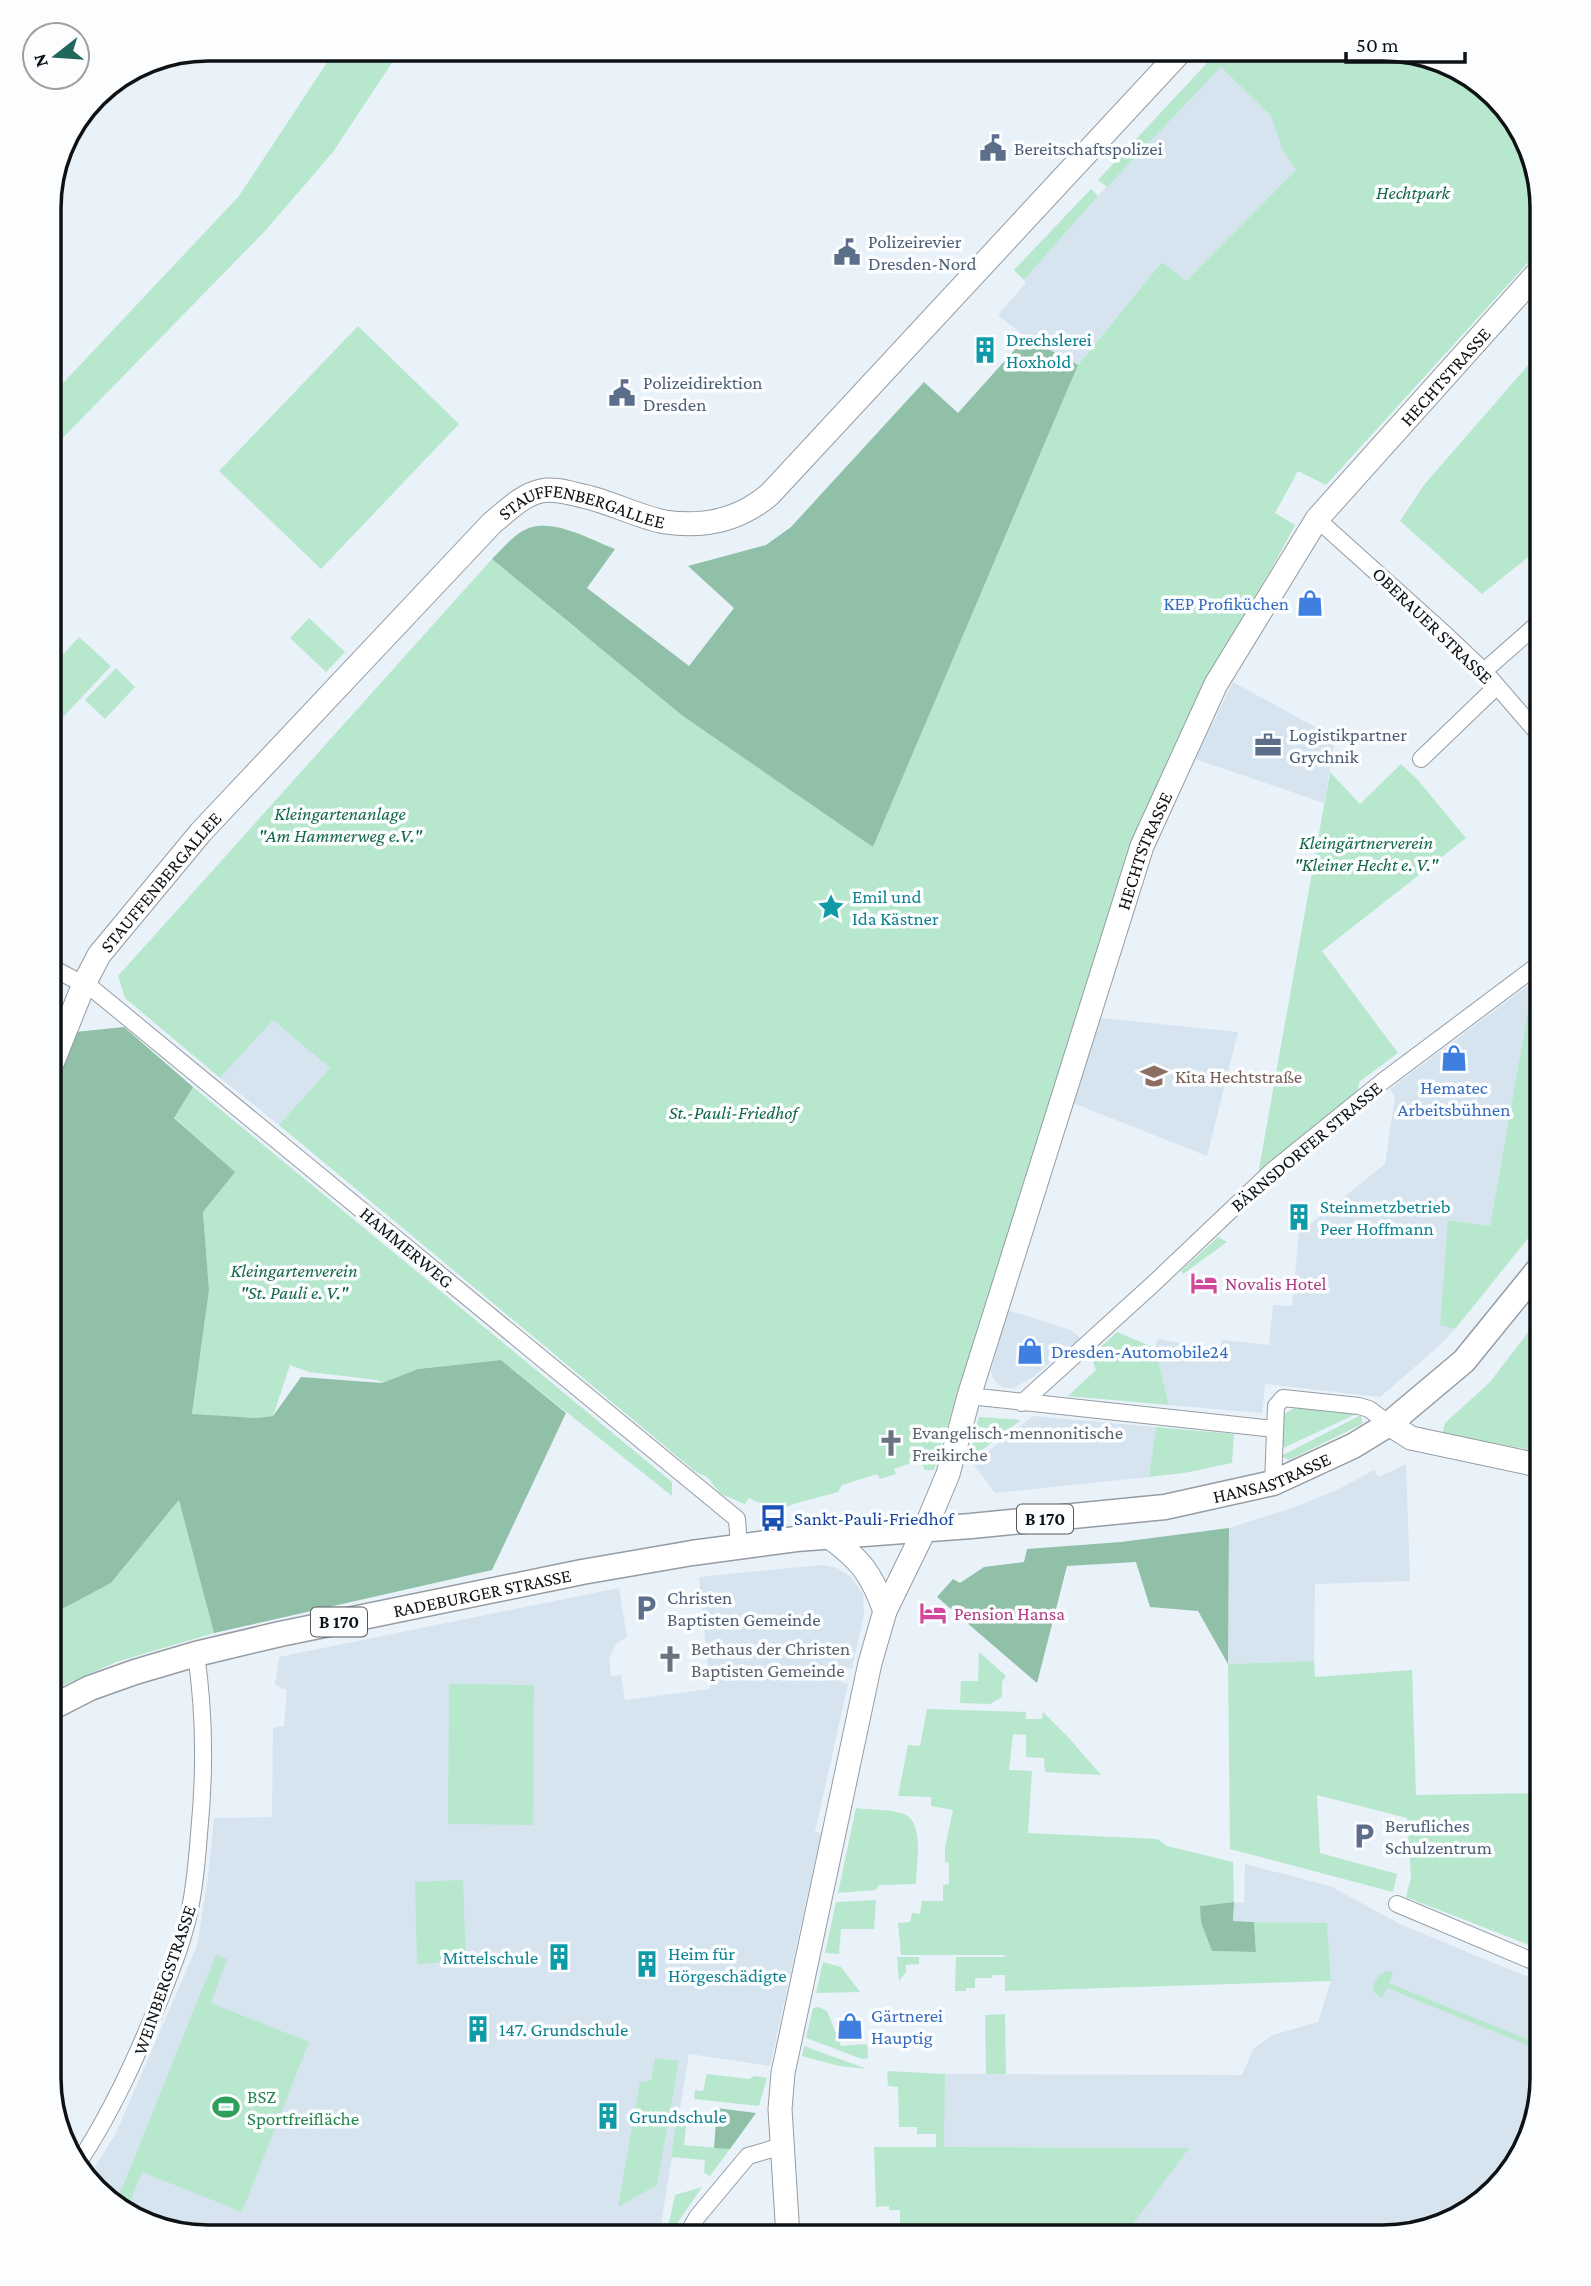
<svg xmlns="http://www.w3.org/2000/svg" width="1591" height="2286" viewBox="0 0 1591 2286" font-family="'Crimson Pro',serif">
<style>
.built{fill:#d6e4f0}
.green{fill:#b7e8ce}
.forest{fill:#90c0a7}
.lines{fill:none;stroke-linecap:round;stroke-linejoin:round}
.street-casing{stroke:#959ca3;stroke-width:18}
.secondary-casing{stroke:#959ca3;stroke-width:25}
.primary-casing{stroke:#959ca3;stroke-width:27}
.street{stroke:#fff;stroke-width:16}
.secondary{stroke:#fff;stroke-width:23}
.primary{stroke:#fff;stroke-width:24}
.labels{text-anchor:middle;stroke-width:7;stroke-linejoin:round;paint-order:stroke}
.shield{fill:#fcfdff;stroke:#56585a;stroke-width:2}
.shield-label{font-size:18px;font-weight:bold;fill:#0f1214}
.service-label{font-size:19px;fill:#4e5e75;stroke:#fcfdff;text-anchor:start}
.park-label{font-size:19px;font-style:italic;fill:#156847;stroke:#fcfdff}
.culture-label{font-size:19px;fill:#0d838f;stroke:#fcfdff;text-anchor:start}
.street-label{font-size:19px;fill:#0f1214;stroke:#fcfdff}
.shop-label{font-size:19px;fill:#366cbe;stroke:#fcfdff;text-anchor:start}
.education-label{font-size:19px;fill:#785e54;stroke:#fcfdff;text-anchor:start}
.hotel-label{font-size:19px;fill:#b23c85;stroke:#fcfdff;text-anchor:start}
.worship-label{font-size:19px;fill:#5b616d;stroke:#fcfdff;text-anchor:start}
.transit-label{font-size:19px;fill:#164399;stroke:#fcfdff;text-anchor:start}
.leisure-label{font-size:19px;fill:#27864d;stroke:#fcfdff;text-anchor:start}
.rim{fill:none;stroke:#0f1214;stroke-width:3.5}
</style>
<rect width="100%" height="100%" fill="#e9f1f9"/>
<path class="built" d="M1221 67 1271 116 1282 149 1296 170 1185 282 1162 262 1078 365 1026 337 998 315 1026 283 1024 280 1098 196Z
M1233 682 1335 738 1324 803 1195 759Z
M1533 982 1490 1226 1449 1220 1440 1324 1455 1329 1439 1346 1380 1397 1265 1384 1262 1413 1169 1405 1155 1348 1158 1339 1220 1350 1222 1340 1269 1345 1273 1305 1292 1306 1299 1233 1385 1164 1395 1097 1390 1089Z
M1101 1018 1238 1032 1207 1156 1073 1103Z
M273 1019 330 1068 279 1125 220 1078Z
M1008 1310 1071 1330 1080 1338 1033 1377 1014 1388H1005L999 1385 993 1378 991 1371Z
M1033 1416 1156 1427 1149 1477 995 1493 973 1463Z
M1406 1464 1410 1581 1315 1584 1314 1661 1228 1664 1229 1528 1295 1507 1337 1490 1374 1470 1379 1477Z
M821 1565 837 1568 851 1577 863 1594 864 1614 852 1669 845 1668 841 1682 848 1684 815 1832 821 1833 770 2066 689 2054 659 2237H198L128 2215 89 2176 115 2135 197 1946 208 1878 214 1818 272 1817 273 1728 284 1726 287 1690 275 1685 279 1657 619 1588 627 1637 616 1644 609 1658 611 1676 621 1675 625 1700 710 1689 699 1577Z
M1245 1864 1330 1886 1402 1925 1542 1983V2078L1520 2158 1463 2215 1383 2237H1123L1188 2148 943 2147 945 2074 1242 2075 1254 2048 1273 2035 1318 2022 1331 1981 1327 1924 1233 1921 1234 1902 1244 1903Z"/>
<path class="green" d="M336 49H401L333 152 265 231 49 452V398L239 196Z
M1220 49H1393L1463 71 1520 128 1542 208V247L1326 485 1298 471 1275 513 1295 525 1273 566 1205 680 1130 844 940 1449 934 1470H925L920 1460 894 1469 896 1474 880 1479 877 1474 842 1485 838 1492 793 1504C779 1513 763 1505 749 1498L745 1504 721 1494 707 1477 696 1472 279 1125 330 1068 273 1020 220 1078 125 998 118 976 492 559 575 628 873 847 1078 365 1162 262 1186 281 1296 170 1282 149 1271 116 1221 67 1107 187 1098 180Z
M1091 189 1098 196 1024 280 1014 270Z
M358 326 459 424 321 569 219 471Z
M1542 349V546L1482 594 1400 521 1424 485Z
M309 618 345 652 326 672 290 638Z
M79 637 111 666 51 730 49 729V670Z
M116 668 135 687 105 719 85 700Z
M1401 764 1417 779 1466 838 1322 951 1398 1053 1359 1082 1357 1096 1258 1174 1330 772 1360 804Z
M1542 975V1024L1535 1023 1533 1036 1542 1039 1539 1051 1542 1068V1221L1455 1329 1440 1325 1448 1220 1490 1226 1533 982Z
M193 1087 672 1482V1496L501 1360 418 1369 382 1383 377 1380 309 1372 290 1365 273 1416 256 1418 192 1415 209 1290 203 1212 234 1172 174 1117Z
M1218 1237 1227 1242 1183 1274 1181 1271Z
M1542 1314V1452L1442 1434 1445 1423 1490 1382Z
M1117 1332 1155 1348 1169 1405 1068 1396 1096 1370 1091 1356Z
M1296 1407 1303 1409 1356 1414 1279 1450 1281 1420 1284 1414Z
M1361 1415 1362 1424 1289 1460 1281 1456Z
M979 1417 1021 1420 968 1461Z
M1156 1427 1234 1434 1232 1463 1184 1473 1149 1477Z
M180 1499 214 1633 116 1662 49 1692V1616L111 1583Z
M979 1652 1006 1676 1002 1682V1697L990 1704 960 1703 961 1681H978Z
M1314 1661 1315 1677 1412 1670 1416 1795 1542 1793V1950L1406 1897 1411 1878 1407 1818 1317 1795 1320 1853 1397 1874 1393 1892 1230 1849 1228 1664Z
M449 1684 534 1685 533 1825 448 1824Z
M927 1709 1026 1712V1719H1042L1043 1712 1068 1737 1101 1775 1045 1772 1044 1758 1026 1757V1735L1013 1734 1009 1770 1032 1771 1028 1833 1157 1839 1167 1846 1233 1862 1234 1902 1200 1906 1212 1951 1256 1952 1254 1922 1327 1923 1331 1981 1005 1991V1975H993L992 1978H975V1988H966V1991H955L956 1957H1004L1005 1955H901L898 1923 910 1922 912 1913 920 1914 922 1901H943V1885L949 1884V1863L945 1862V1848L953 1810 931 1806V1797L898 1796 908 1745 920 1746Z
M856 1808C871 1810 887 1809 901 1813 926 1819 916 1864 916 1884L879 1885 876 1890 838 1893Z
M463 1880 466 1962 417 1964 415 1882Z
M876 1900 874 1929H841L839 1954 825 1953 836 1902Z
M216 1955 227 1959 211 2003 309 2042 242 2212 142 2172 126 2213 116 2203Z
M897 1957H919V1964L906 1965V1972L899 1981Z
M823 1962 841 1967 860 1992 816 1993Z
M1386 1971 1393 1972 1389 1983 1542 2045V2051L1387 1988 1382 1998 1375 1993 1373 1986 1378 1976Z
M819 2007 827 2011 841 2046 867 2044 868 2058 862 2059 806 2038 813 2008Z
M1005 2014 1006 2074H986L985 2015Z
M804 2046 867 2069 839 2066 802 2056Z
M655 2058 679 2061 657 2185 618 2207 640 2082 651 2080Z
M887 2071 945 2074 944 2147 1189 2148 1123 2237H890V2235L900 2234V2210H889V2206L876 2207 874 2147H936V2134H917V2127H899L898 2087 888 2086Z
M707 2074 749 2079 754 2076 767 2078 759 2106 694 2099 695 2090 703 2091Z
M676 2124 686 2125 684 2145 730 2149 710 2176 704 2173 705 2160 671 2157Z
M702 2187 674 2228 668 2227 675 2195Z
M863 2232V2237H808L807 2233Z"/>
<path class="forest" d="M1026 337 1078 365 873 847 683 716 492 559C501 550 510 539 521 532 547 514 589 539 615 549L587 588 689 666 734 608 688 566 766 545 791 527 924 382 958 413Z
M124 1027 193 1087 174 1118 235 1172 203 1212 209 1290 192 1414 256 1418 273 1416 301 1377 382 1383 418 1369 501 1360 566 1413 492 1570 214 1633 179 1500 111 1583 49 1616V1098L75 1032Z
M1229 1528 1228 1664 1198 1611 1150 1607 1136 1562 1067 1566 1037 1683 937 1597 953 1579 960 1583 984 1567 1024 1562 1027 1549 1121 1542Z
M1234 1902 1233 1921 1254 1922 1256 1952 1212 1951 1201 1922 1200 1906Z
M717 2108 756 2113 730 2149 714 2148Z"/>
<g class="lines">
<defs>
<path id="street" d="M1317 519 1446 635 1484 671 1542 738
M1484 671 1542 620
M1421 759 1497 686
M49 966 94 990 737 1519 739 1546
M969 1396 1274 1429
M1022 1403 1152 1285 1272 1171 1382 1082 1542 962
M1273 1483 1276 1406 1283 1398 1359 1406 1369 1409 1389 1424
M1397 1904 1542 1965
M77 2165C112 2112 137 2057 160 1999 171 1971 183 1942 189 1913 195 1887 197 1861 199 1834 205 1774 205 1715 196 1654
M686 2237 697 2217 748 2156 782 2146"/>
<g id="secondary">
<path id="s1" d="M49 1071 84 984 99 955 201 832 492 523C507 511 522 495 541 491 554 488 570 493 583 496 611 502 638 517 665 522 705 528 740 520 770 494L1183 49"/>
<path d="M1389 1424 1411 1438 1542 1466"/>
<path d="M828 1536C861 1560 871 1573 885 1611"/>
<path id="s2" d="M788 2237 780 2109 783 2073 870 1663 885 1611 925 1529 948 1474 969 1396 1142 846 1216 684 1317 519 1542 268"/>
</g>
<g id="primary">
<path id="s3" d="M49 1709 90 1688 135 1672 196 1654 280 1634 582 1572 692 1553 796 1539 971 1526 1165 1507 1273 1483 1353 1446 1389 1424 1464 1361 1542 1265"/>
</g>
</defs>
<use href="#street" class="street-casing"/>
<use href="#secondary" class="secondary-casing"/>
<use href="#primary" class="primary-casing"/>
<use href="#street" class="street"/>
<use href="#secondary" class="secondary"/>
<use href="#primary" class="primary"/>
</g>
<defs>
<symbol id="civic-bare" viewBox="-9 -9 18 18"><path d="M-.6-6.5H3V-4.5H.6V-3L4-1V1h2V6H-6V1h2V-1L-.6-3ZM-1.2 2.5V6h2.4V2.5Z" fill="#5c6f8a" stroke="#fcfdff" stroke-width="2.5" paint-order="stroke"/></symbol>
<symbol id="building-bare" viewBox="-9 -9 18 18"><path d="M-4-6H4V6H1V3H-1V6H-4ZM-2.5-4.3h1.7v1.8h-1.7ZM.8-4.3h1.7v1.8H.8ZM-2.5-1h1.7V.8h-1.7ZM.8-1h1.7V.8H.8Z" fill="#0f9aa8" stroke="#fcfdff" stroke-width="2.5" paint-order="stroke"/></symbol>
<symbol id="shop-bare" viewBox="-9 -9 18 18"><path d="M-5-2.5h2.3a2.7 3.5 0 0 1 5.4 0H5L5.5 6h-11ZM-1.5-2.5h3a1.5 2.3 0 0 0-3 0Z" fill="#3f7fe0" stroke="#fcfdff" stroke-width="2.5" paint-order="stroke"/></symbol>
<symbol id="office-bare" viewBox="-9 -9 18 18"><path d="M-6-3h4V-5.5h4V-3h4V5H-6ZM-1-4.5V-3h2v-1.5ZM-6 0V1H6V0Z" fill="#5c6f8a" stroke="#fcfdff" stroke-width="2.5" paint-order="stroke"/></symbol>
<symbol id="sight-bare" viewBox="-9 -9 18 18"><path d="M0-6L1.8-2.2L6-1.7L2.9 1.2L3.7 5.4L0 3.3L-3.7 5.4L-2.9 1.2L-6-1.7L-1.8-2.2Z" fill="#0f9aa8" stroke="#fcfdff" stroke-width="2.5" paint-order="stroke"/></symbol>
<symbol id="school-bare" viewBox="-9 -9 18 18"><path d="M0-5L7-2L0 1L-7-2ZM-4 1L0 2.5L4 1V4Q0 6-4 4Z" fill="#8d6e63" stroke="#fcfdff" stroke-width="2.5" paint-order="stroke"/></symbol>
<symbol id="hotel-bare" viewBox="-9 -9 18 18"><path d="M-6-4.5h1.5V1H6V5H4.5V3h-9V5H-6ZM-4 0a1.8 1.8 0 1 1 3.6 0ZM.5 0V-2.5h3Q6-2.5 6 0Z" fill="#d1479c" stroke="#fcfdff" stroke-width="2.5" paint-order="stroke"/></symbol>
<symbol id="church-bare" viewBox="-9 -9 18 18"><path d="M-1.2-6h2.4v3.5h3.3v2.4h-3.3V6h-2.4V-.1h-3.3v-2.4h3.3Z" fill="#6b7280" stroke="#fcfdff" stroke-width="2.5" paint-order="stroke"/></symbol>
<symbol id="bus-bare" viewBox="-9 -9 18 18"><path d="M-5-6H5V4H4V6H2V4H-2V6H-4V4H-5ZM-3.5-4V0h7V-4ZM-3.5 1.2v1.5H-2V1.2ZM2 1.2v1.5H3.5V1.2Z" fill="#1a4fb4" stroke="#fcfdff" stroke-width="2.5" paint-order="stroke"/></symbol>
<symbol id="parking-bare" viewBox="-9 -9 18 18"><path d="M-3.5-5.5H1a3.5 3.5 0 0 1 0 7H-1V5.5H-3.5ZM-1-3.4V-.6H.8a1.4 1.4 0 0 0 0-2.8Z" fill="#5c6f8a" stroke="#fcfdff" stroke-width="2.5" paint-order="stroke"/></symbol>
<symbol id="stadium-bare" viewBox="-9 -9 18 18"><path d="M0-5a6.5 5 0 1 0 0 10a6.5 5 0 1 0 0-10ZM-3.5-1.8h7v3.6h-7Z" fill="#2e9e5b" stroke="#fcfdff" stroke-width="2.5" paint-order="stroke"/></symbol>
</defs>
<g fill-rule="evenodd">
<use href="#civic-bare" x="974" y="129" width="38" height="38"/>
<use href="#civic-bare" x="828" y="233" width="38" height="38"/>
<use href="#building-bare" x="966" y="331" width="38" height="38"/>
<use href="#civic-bare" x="603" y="374" width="38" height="38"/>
<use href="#shop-bare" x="1291" y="584" width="38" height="38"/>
<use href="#office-bare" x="1249" y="726" width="38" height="38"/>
<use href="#sight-bare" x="812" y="888" width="38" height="38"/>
<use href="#shop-bare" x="1435" y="1039" width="38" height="38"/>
<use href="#school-bare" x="1135" y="1057" width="38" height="38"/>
<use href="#building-bare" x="1280" y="1198" width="38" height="38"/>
<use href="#hotel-bare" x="1185" y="1264" width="38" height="38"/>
<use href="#shop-bare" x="1011" y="1332" width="38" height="38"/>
<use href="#church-bare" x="872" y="1424" width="38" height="38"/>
<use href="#bus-bare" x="754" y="1499" width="38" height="38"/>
<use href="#parking-bare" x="627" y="1589" width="38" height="38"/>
<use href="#hotel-bare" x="914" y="1594" width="38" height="38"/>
<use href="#church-bare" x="651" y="1640" width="38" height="38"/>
<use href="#parking-bare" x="1345" y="1817" width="38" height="38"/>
<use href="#building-bare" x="540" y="1938" width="38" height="38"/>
<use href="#building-bare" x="628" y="1945" width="38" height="38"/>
<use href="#shop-bare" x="831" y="2007" width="38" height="38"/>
<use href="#building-bare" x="459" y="2010" width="38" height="38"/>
<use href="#stadium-bare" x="207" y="2088" width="38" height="38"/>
<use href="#building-bare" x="589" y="2097" width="38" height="38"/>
</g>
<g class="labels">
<g class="shield">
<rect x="1017" y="1504.5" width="56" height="29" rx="5"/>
<rect x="311" y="1607.5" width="56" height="29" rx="5"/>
</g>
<g class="shield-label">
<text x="1045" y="1525">B 170</text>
<text x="339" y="1628">B 170</text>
</g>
<g class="service-label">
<text x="1014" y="155">Bereitschaftspolizei</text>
<text x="868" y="248">Polizeirevier<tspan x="868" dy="22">Dresden-Nord</tspan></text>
<text x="643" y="389">Polizeidirektion<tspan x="643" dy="22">Dresden</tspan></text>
<text x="1289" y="741">Logistikpartner<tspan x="1289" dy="22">Grychnik</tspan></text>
<text x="667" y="1604">Christen<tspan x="667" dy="22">Baptisten Gemeinde</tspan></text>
<text x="1385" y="1832">Berufliches<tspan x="1385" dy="22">Schulzentrum</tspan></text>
</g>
<g class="park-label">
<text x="1413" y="199">Hechtpark</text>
<text x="340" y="820">Kleingartenanlage<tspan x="340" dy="22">"Am Hammerweg e.V."</tspan></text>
<text x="1366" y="849">Kleingärtnerverein<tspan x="1366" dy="22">"Kleiner Hecht e. V."</tspan></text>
<text x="733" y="1119">St.-Pauli-Friedhof</text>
<text x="294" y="1277">Kleingartenverein<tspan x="294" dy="22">"St. Pauli e. V."</tspan></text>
</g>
<g class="culture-label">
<text x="1006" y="346">Drechslerei<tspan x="1006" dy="22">Hoxhold</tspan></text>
<text x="852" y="903">Emil und<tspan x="852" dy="22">Ida Kästner</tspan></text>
<text x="1320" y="1213">Steinmetzbetrieb<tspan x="1320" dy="22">Peer Hoffmann</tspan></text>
<text x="668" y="1960">Heim für<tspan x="668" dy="22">Hörgeschädigte</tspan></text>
<text x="538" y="1964" text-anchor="end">Mittelschule</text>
<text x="499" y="2036">147. Grundschule</text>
<text x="629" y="2123">Grundschule</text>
</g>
<g class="street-label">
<text dy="7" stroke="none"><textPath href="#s2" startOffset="2009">HECHTSTRASSE</textPath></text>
<text dy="7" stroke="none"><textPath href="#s1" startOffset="810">STAUFFENBERGALLEE</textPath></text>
<text transform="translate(1433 625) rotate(44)" y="7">OBERAUER STRASSE</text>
<text dy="7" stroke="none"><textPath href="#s2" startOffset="1442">HECHTSTRASSE</textPath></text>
<text dy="7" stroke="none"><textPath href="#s1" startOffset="222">STAUFFENBERGALLEE</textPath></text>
<text transform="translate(1306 1146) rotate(-40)" y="7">BÄRNSDORFER STRASSE</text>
<text transform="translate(407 1247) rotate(40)" y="7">HAMMERWEG</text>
<text dy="7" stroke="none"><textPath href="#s3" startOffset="1250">HANSASTRASSE</textPath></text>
<text dy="7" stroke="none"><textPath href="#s3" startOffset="450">RADEBURGER STRASSE</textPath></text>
<text transform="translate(164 1980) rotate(-71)" y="7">WEINBERGSTRASSE</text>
</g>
<g class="shop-label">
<text x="1289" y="610" text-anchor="end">KEP Profiküchen</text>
<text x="1454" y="1094" text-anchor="middle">Hematec<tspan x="1454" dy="22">Arbeitsbühnen</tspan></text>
<text x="1051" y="1358">Dresden-Automobile24</text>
<text x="871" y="2022">Gärtnerei<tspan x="871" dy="22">Hauptig</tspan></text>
</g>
<g class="education-label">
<text x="1175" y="1083">Kita Hechtstraße</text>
</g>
<g class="hotel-label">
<text x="1225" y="1290">Novalis Hotel</text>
<text x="954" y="1620">Pension Hansa</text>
</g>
<g class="worship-label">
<text x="912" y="1439">Evangelisch-mennonitische<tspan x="912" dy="22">Freikirche</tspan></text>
<text x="691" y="1655">Bethaus der Christen<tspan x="691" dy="22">Baptisten Gemeinde</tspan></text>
</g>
<g class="transit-label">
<text x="794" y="1525">Sankt-Pauli-Friedhof</text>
</g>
<g class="leisure-label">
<text x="247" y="2103">BSZ<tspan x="247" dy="22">Sportfreifläche</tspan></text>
</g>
</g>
<path d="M0 0H1591V2286H0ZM208 61H1383A147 147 0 0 1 1530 208V2078A147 147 0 0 1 1383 2225H208A147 147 0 0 1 61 2078V208A147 147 0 0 1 208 61Z" fill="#fcfdff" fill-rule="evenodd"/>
<path class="rim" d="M208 61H1383A147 147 0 0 1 1530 208V2078A147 147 0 0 1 1383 2225H208A147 147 0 0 1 61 2078V208A147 147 0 0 1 208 61Z"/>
<g transform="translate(56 56) rotate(253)"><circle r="33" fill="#fcfdff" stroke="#9d9fa1" stroke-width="2"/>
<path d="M0-5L12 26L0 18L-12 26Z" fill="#20675c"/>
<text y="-10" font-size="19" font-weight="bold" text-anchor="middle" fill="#0f1214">N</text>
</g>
<path d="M1346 52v10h119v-10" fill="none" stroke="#0f1214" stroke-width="3.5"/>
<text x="1356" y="52" font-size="21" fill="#0f1214" stroke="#fcfdff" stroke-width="5" paint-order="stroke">50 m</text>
</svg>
